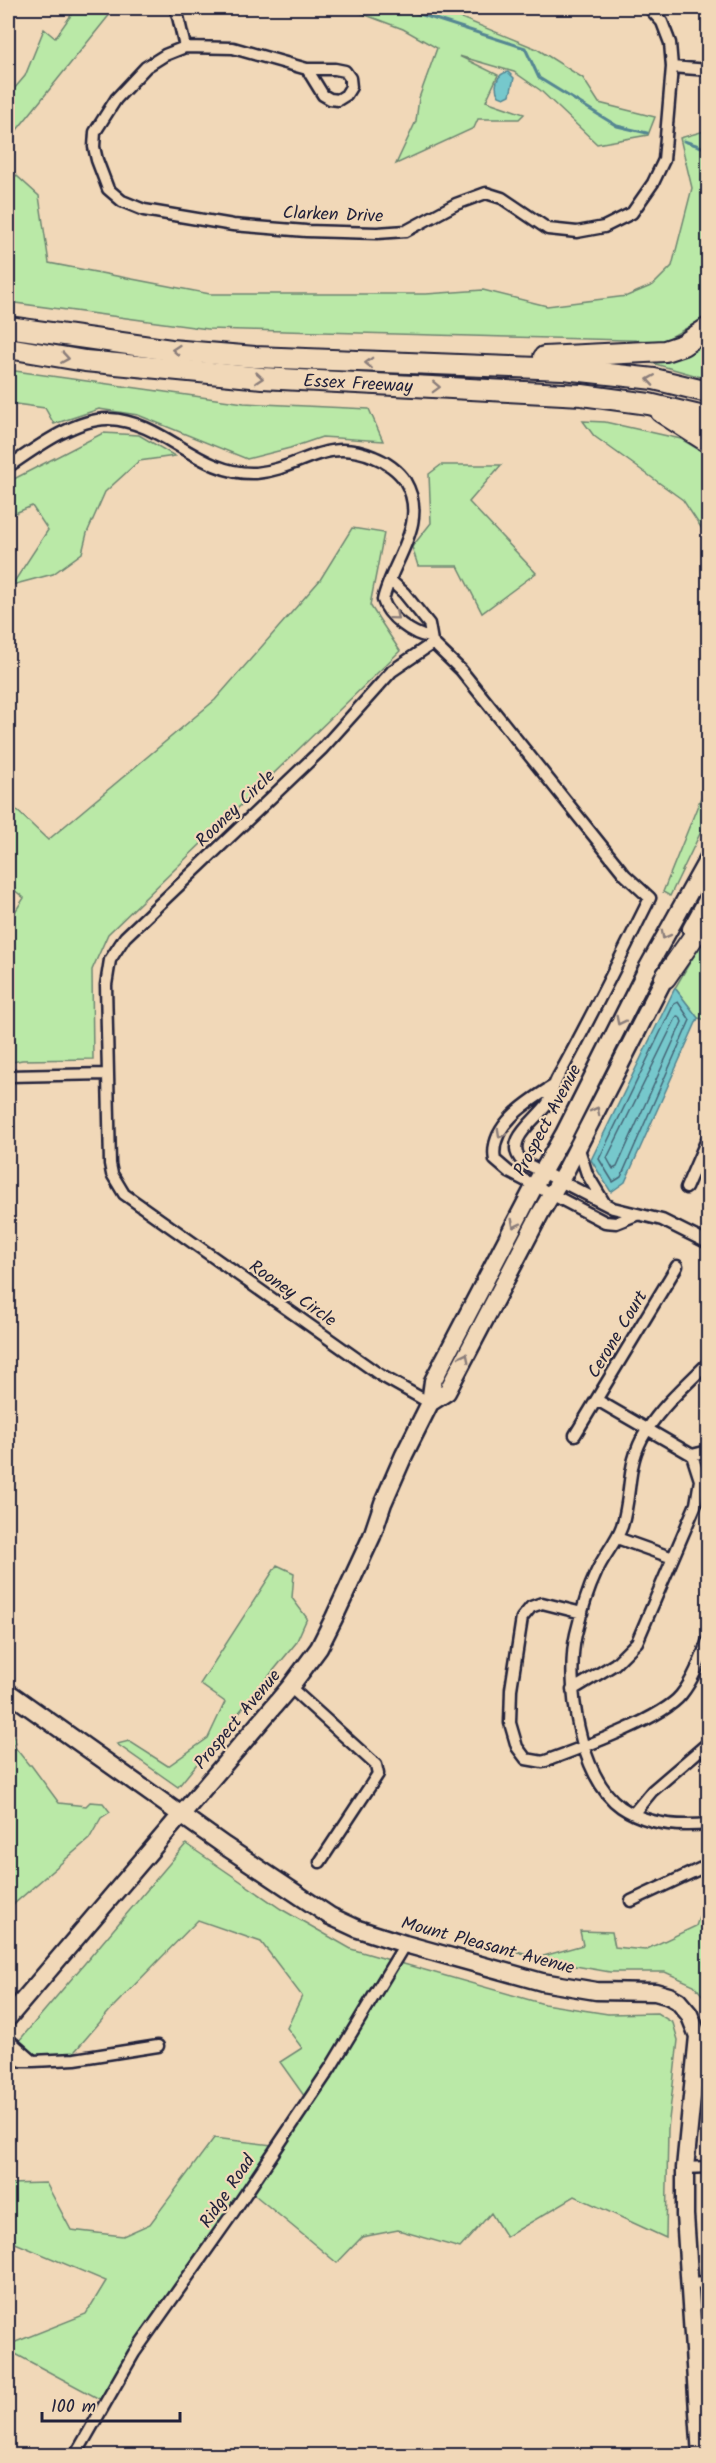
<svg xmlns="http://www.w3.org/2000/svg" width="716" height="2463" viewBox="0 0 716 2463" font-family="Kalam,sans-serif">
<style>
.green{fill:#bae9a7;stroke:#6e8671;stroke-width:1.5}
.water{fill:#76c8cc;stroke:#548692;stroke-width:1.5}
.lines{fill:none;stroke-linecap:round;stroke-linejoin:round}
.shore{stroke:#446475;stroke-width:1.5}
.stream{stroke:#548692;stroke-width:3}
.street-casing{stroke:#22223b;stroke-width:15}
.primary-casing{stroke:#22223b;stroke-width:21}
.highway-casing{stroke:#22223b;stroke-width:24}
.street{stroke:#f1d8b8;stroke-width:10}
.primary{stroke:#f1d8b8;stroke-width:16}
.highway{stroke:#f1d8b8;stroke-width:20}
.oneway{stroke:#8a7d7a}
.labels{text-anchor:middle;stroke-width:4.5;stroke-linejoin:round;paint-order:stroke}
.street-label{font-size:18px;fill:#22223b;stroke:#f1d8b8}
</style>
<rect width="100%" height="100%" fill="#f1d8b8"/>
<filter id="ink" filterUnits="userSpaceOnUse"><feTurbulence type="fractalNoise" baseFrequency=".0167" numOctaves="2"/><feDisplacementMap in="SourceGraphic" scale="12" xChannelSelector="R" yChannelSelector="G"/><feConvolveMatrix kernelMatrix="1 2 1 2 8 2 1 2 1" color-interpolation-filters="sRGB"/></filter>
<g filter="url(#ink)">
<path class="green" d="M76 8H115L8 141V96L25 76 44 29 55 38Z
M347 8H437L537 49 583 78 599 103 655 117 648 135 597 144 540 90 514 72 459 56 498 75 486 101 524 114 519 119H478L474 128 396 164 416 121 419 98 437 48 403 29Z
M708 130V313L706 317 664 341 208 329 8 302V168L39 196 49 263 210 294H426L483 290 547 306 627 296 653 285 672 266 692 188 680 138Z
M708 336V379L634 358Z
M8 370 244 403 369 409 383 441 322 437 290 448 247 459 138 415 99 409 54 424 45 408 8 403Z
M583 421 605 422 681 439 708 455V538L683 500 594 436Z
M103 433 139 435 175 456 139 461 105 492 87 533 82 553 53 574 12 585 48 530 32 506 8 516V482Z
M441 465H501L469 502 536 573 482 613 458 566H418L412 547 431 523 429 474Z
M352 528 384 533 370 605 400 651 108 934 92 970 93 1059 22 1060 8 1063 9 921 24 898 8 885V802L48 840 215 700 320 580Z
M708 780V817L670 896 663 892Z
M708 931V1020L698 1018 675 988Z
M277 1565 294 1573 292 1598 307 1618 296 1643 178 1787 117 1744 129 1741 168 1766 208 1738 225 1702 200 1684Z
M8 1724 10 1725 16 1743 13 1745 29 1765H31L59 1803 86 1806 90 1802 103 1803 110 1812 101 1818 89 1839 8 1909Z
M186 1844 281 1909 351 1949 544 2004 608 2014 657 2013 673 2023 678 2040 668 2129 666 2238 575 2196 506 2237 491 2213 460 2248 398 2230 362 2237 337 2263 250 2191 105 2402 8 2350V2345L86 2314 106 2281 8 2240V2184L46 2183 71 2230 123 2236 150 2224 214 2138 281 2146 312 2107 280 2062 302 2048 287 2028 302 1996 261 1942 198 1920 113 2007 69 2058 33 2062 12 2049Z
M708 1892V2002L694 1985 665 1972H610L552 1962 462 1937 540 1957 583 1945 580 1931 612 1932 615 1947 645 1950 696 1926Z"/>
<path class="water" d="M508 72 514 78 510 95 504 98 499 96C493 87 497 73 508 72Z
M675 988 698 1018 625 1182 611 1192 591 1160Z"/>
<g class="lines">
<path class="shore" d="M678 1002 690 1020 621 1177 613 1182 599 1159 674 1004Z
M677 1016 680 1017 682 1022 617 1167 613 1169 607 1158Z"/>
<path class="stream" d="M401 8 525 48 539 78 617 126 647 133
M684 141 708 149"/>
<defs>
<path id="street" d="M176 8 185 47
M672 67 708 70
M307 69 323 95 330 99 338 100 346 95 351 87 350 78 345 71 335 69H307L233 48 185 47 165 55 146 67 116 99 95 132 94 147 97 160 108 189 122 201 144 210 233 225 306 231 377 233 406 231 456 204 486 193 502 198 548 229 577 232 604 227 632 213 653 183 664 160 672 67 670 43 662 22 649 8
M8 467C34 449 76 418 109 419 164 421 199 476 256 473 301 469 324 436 374 457 385 461 399 471 405 481 430 523 392 560 383 600 388 617 413 635 429 637
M391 581 404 593 429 624 432 641
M8 1076 107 1074
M553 1086C529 1101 488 1126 495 1160L509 1172 605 1222 616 1223 636 1215
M578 1146 587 1174 605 1204
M686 1188 708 1137
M708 1363C687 1384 663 1405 647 1430 625 1464 633 1491 622 1526 616 1543 603 1556 596 1573 587 1592 581 1613 576 1634 565 1681 579 1778 621 1807 646 1824 679 1827 708 1824
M597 1400 692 1455 708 1451
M430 1403 380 1375 124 1194 112 1174 110 1164 106 985 110 960 125 937 322 749 392 671 433 643 461 670 625 875 650 898C620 958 591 1018 558 1077 553 1085 552 1095 548 1103 537 1120 501 1141 523 1162L613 1208 662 1220 708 1243
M575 1435 677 1266
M617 1538 673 1558
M582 1613 542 1603 531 1607 522 1618 511 1689 510 1723 517 1747 526 1759 543 1762C575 1750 661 1720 681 1695 694 1679 701 1659 708 1640
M290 1687 376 1765 378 1774 320 1862
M572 1690 615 1664 637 1642 696 1504 700 1480 692 1455
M633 1814 652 1791 708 1743
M631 1901 708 1865
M8 2039 33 2061H22L8 2052
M33 2061 75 2059 158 2046
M685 2168 708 2167
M689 2283 708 2282
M75 2456 134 2353 230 2217 331 2067 405 1944"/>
<path id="primary" d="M691 929 708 898
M430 1403 447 1392 541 1212 565 1172 670 967
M8 1692 225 1846 330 1916 358 1929 405 1944 542 1982 596 1991 655 1992 669 1996 678 2001 689 2014 698 2036 685 2168V2215L701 2456
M8 2018 290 1687 319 1648 334 1618 372 1536 383 1503 404 1455 430 1403 433 1381 535 1185 564 1134 647 969 708 859"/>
<g id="highway">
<path d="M8 327 171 350 255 357 563 369 654 379 708 392"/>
<path id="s1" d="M8 348 85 361 262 378 582 395 649 404 708 418"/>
<path d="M544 357 665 351 683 345 708 328"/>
<path d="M661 412 708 442"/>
<path d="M665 978 708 916"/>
</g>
</defs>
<use href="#street" class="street-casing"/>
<use href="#primary" class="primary-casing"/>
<use href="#highway" class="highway-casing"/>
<use href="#street" class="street"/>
<use href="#primary" class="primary"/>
<use href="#highway" class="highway"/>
</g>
<defs><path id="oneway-chevron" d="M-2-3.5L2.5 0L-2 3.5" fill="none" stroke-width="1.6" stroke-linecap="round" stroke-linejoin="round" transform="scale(1.5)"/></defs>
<g class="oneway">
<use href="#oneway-chevron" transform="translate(176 350) rotate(-175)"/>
<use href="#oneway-chevron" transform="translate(65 358) rotate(9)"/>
<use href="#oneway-chevron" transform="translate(369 363) rotate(-178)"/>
<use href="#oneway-chevron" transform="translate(259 378) rotate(5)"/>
<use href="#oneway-chevron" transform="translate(651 380) rotate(-171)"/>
<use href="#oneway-chevron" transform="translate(436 387) rotate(2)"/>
<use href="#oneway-chevron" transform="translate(395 616) rotate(40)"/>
<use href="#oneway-chevron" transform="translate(665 935) rotate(119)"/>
<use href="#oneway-chevron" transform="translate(620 1021) rotate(117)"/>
<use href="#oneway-chevron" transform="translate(596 1111) rotate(-62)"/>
<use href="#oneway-chevron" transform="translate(501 1134) rotate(119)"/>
<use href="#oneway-chevron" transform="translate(515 1224) rotate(117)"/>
<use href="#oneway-chevron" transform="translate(465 1357) rotate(-63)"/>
</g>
</g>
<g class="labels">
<g class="street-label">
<text transform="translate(333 214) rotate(2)" y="6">Clarken Drive</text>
<text dy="6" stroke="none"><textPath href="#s1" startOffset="352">Essex Freeway</textPath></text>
<text transform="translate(235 808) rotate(-44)" y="6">Rooney Circle</text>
<text transform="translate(547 1120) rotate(-62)" y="6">Prospect Avenue</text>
<text transform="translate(293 1293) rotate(35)" y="6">Rooney Circle</text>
<text transform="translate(617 1334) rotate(-59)" y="6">Cerone Court</text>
<text transform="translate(237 1719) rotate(-50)" y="6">Prospect Avenue</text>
<text transform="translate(488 1945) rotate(15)" y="6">Mount Pleasant Avenue</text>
<text transform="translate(227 2191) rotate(-56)" y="6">Ridge Road</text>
</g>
</g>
<rect width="716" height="2463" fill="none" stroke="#f1d8b8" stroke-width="30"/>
<rect x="15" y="15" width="686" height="2433" fill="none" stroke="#22223b" stroke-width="2" filter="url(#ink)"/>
<path d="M42 2412v9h138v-9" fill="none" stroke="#22223b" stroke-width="3"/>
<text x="51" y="2412" font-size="18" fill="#22223b" stroke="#f1d8b8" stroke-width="4.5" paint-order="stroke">100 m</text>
</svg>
